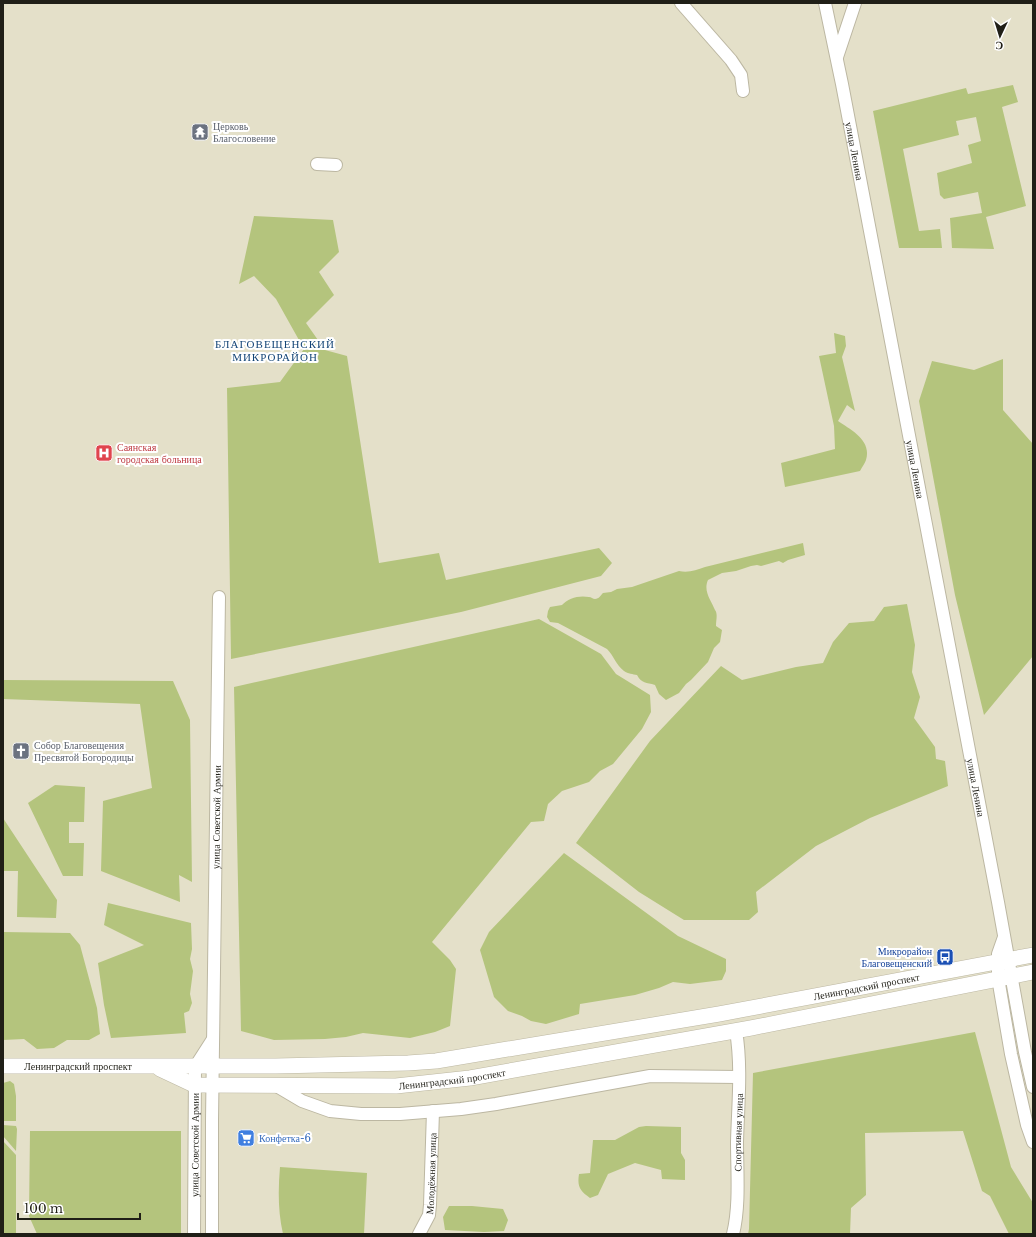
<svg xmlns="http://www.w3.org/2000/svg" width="1036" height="1237" viewBox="0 0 1036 1237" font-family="'Libre Baskerville',serif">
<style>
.green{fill:#b4c47d}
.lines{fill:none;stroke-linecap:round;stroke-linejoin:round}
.minor-casing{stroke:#bcb7a2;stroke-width:14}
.major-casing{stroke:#bcb7a2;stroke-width:16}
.minor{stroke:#fff;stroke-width:12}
.major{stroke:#fff;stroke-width:15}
.labels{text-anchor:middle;stroke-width:4;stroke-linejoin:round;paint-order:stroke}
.worship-label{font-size:10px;fill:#5b616d;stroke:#fff;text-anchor:start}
.street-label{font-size:10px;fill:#201f17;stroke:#fff}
.health-label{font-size:10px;fill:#be3a42;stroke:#fff;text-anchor:start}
.transit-label{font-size:10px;fill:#164399;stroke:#fff;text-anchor:end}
.shop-label{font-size:10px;fill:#366cbe;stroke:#fff;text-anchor:start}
.neighbourhood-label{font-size:11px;letter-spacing:1px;fill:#134476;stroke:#fff}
</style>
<rect width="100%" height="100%" fill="#e4e0c9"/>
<path class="green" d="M1013 85 1018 102 1002 107 1026 206 986 217 994 249 952 248 950 218 982 213 978 192 944 199 940 195 937 173 972 163 968 145 981 141 976 117 956 121 959 135 903 149 919 231 940 229 942 248H899L873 111 966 88 968 94Z
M254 216 333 220 339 252 319 272 334 295 306 323 325 350 347 356 379 563 439 553 446 580 599 548 612 563 601 576 461 612 231 659 227 388 280 382 304 349 276 299 254 276 239 284Z
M834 333 845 336 846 346 842 357 855 411 847 405 838 421C851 430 872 440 866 460 865 463 862 467 860 471L785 487 781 463 835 449 834 426 819 356 836 353Z
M1003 359V410L1033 444V656L984 715 955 595 919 401 932 361 974 370Z
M803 543 805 555 788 560 783 563 779 561 761 566 757 565 751 566 736 571 722 573 708 580C703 591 711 600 715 610 718 614 716 620 716 626L722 630 720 642 714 648 708 662 691 680 686 684 679 693 666 700 659 694 655 685C646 682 642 684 637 675 633 674 628 674 624 671 616 665 614 656 607 649L558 623 550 622 547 617 548 611 550 607 562 605C568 598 579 595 589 597 591 597 593 599 595 599 599 599 601 595 603 593L611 592 617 589 632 587 679 571C689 573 696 570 705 567Z
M907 604 915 645 912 672 920 697 914 718 935 747 936 759 945 761 948 786 870 818 816 846 756 892 758 912 749 920H684L639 892 576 843 650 741 721 666 742 680 796 667 823 663 833 642 849 623 874 621 884 607Z
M539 619 601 654 616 674 650 695 651 712 642 729 613 764 600 771 589 782 562 791 548 804 544 821 531 822 432 942 450 960 456 969 450 1026 435 1032 410 1038 363 1033 346 1037 325 1039 274 1040 241 1031 234 687Z
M3 680 173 681 190 720 192 882 179 875 180 902 101 871 103 801 152 788 140 704 3 699Z
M55 785 85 787 84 822H69V843H84L83 876H63L28 803Z
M3 818 57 900 56 918 17 917 18 871H3Z
M564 853 678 936 726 959V971L722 980 690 984 673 982 659 988 635 995 580 1004 579 1014 546 1024 531 1021 522 1016 508 1011 494 997 480 950 489 932Z
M108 903 191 923 192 949 190 959 193 971 190 994 192 1003 189 1011 184 1013 186 1033 111 1038 104 1005 98 963 144 945 104 925Z
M3 932 70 933 80 945 97 1008 100 1034 89 1040H67L54 1048 37 1049 24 1039 3 1040Z
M975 1032 1011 1167 1033 1203V1234H1009L990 1196 982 1191 963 1131 865 1133 866 1195 851 1208 850 1234H748L749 1229 753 1073Z
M10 1081 14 1084 16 1096V1121H3V1083Z
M3 1125 16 1126 17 1129 16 1151 3 1136Z
M646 1126 681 1127V1153L685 1160V1180L662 1179 661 1170 635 1163 608 1174 598 1195 590 1198C580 1191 577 1187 579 1174L590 1173 593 1140H615L639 1127Z
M30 1131H181V1234H37L29 1216Z
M3 1141 16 1155V1234H3Z
M280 1167 367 1173 364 1234H283C278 1212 278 1190 280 1167Z
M449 1206H472L503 1209 508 1220 504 1231 484 1232 445 1230 443 1217Z"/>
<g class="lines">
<defs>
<g id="minor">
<path d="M681 3 731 60 741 75 743 91"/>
<path id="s1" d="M825 3 842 84 998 902 1025 1052 1033 1087"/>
<path d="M837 57 855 3"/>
<path d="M317 164 336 165"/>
<path d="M1004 937 998 954V978L1011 1054 1027 1125 1033 1142"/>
<path d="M275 1085 302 1101 330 1111 361 1114H400L461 1109 496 1104 650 1076 738 1077"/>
<path id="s2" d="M194 1234 195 1067 213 1039"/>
<path id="s3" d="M212 1234V1120L219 597"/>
<path id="s4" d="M419 1234 429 1215 430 1205 433 1111"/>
<path id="s5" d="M733 1234C740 1206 737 1171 737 1142 738 1105 742 1067 736 1031"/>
</g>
<g id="major">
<path id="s6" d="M3 1066H276L408 1063 436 1061 719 1014 1033 955"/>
<path id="s7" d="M160 1069 194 1085 396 1086 470 1078 751 1028 1033 972"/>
</g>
</defs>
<use href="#minor" class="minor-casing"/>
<use href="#major" class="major-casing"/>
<use href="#minor" class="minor"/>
<use href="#major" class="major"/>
</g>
<defs>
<symbol id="temple-square" viewBox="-11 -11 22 22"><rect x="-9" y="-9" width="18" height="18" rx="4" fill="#6b7280" stroke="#fff"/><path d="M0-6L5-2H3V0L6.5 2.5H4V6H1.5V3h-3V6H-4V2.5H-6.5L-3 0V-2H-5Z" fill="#fff"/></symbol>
<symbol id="hospital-square" viewBox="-11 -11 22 22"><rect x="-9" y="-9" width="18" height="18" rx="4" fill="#e0444e" stroke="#fff"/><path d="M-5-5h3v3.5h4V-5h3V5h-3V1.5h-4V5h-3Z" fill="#fff"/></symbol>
<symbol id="church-square" viewBox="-11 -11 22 22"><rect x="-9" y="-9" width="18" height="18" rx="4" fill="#6b7280" stroke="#fff"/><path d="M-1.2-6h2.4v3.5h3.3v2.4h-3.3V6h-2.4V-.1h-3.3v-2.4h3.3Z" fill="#fff"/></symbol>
<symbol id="bus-square" viewBox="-11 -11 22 22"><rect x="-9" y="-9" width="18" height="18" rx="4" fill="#1a4fb4" stroke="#fff"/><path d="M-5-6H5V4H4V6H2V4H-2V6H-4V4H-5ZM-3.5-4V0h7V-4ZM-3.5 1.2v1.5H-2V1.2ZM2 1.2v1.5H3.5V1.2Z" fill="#fff"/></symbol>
<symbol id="supermarket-square" viewBox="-11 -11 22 22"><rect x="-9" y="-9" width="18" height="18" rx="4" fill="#3f7fe0" stroke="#fff"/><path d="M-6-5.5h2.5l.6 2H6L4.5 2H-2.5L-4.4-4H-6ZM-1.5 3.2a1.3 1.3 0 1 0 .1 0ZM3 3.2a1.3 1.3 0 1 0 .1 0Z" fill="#fff"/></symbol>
</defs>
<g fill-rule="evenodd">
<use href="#temple-square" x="190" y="122" width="20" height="20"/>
<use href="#hospital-square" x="94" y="443" width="20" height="20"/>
<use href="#church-square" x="11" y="741" width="20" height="20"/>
<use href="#bus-square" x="935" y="947" width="20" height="20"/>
<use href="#supermarket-square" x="236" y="1128" width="20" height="20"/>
</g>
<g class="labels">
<g class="worship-label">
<text x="213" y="130">Церковь<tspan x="213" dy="12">Благословение</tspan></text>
<text x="34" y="749">Собор Благовещения<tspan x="34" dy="12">Пресвятой Богородицы</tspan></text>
</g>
<g class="street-label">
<text dy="4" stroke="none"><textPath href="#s1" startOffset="151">улица Ленина</textPath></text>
<text dy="4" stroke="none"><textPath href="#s1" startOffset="475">улица Ленина</textPath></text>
<text dy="4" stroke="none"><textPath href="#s1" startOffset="799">улица Ленина</textPath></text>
<text dy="4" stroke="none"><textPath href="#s3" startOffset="417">улица Советской Армии</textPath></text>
<text dy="4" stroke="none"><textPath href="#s6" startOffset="870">Ленинградский проспект</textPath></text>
<text dy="4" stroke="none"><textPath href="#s6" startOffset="75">Ленинградский проспект</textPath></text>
<text dy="4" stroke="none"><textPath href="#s7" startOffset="296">Ленинградский проспект</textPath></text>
<text dy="4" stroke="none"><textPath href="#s5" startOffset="102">Спортивная улица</textPath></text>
<text dy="4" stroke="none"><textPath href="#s2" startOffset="89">улица Советской Армии</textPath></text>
<text dy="4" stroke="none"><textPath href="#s4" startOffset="63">Молодёжная улица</textPath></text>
</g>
<g class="health-label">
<text x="117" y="451">Саянская<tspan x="117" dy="12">городская больница</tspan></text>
</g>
<g class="transit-label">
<text x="932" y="955">Микрорайон<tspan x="932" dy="12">Благовещенский</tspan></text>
</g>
<g class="shop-label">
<text x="259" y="1142">Конфетка-6</text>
</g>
<g class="neighbourhood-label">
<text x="275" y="348">БЛАГОВЕЩЕНСКИЙ<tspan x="275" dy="13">МИКРОРАЙОН</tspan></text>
</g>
</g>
<rect width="1036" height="1237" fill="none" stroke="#201f17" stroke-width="8"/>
<g transform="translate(1000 36) rotate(184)" stroke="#ffffff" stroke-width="3" paint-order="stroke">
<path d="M0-3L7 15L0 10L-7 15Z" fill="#201f17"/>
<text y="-6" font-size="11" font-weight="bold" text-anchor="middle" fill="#201f17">С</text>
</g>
<path d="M18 1213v6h122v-6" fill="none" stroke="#201f17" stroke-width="2"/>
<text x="24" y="1213" font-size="12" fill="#201f17" stroke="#ffffff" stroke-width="3" paint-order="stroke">100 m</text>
</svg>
